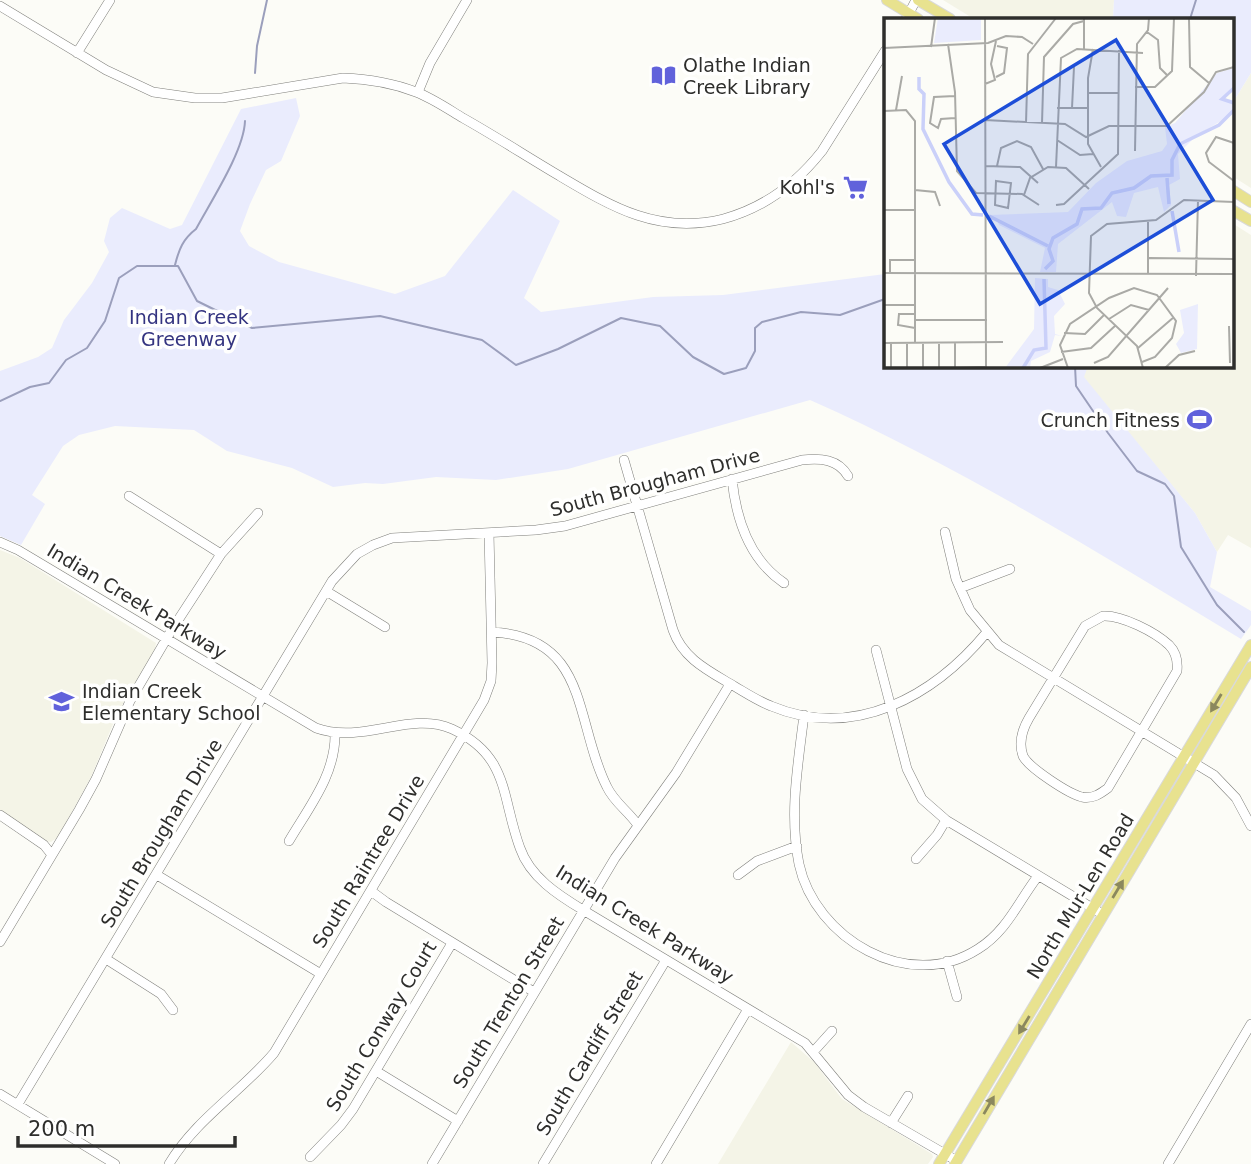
<svg xmlns="http://www.w3.org/2000/svg" width="1251" height="1164" viewBox="0 0 1251 1164" font-family="'DejaVu Sans',sans-serif">
<style>
.built{fill:#f4f4e7}
.green{fill:#eaecfd}
.lines{fill:none;stroke-linecap:round;stroke-linejoin:round}
.stream{stroke:#9b9fbc;stroke-width:2}
.minor-casing{stroke:#7f7f7b;stroke-width:10}
.major-casing{stroke:#d9d9d9;stroke-width:12}
.minor{stroke:#fff;stroke-width:9}
.major{stroke:#e8e28f;stroke-width:10}
.oneway{fill:#8b885e}
.labels{text-anchor:middle;stroke-width:7;stroke-linejoin:round;paint-order:stroke}
.poi-label{font-size:19px;fill:#2e2e2c;stroke:#fffffe;text-anchor:start}
.park-label{font-size:19px;fill:#343480;stroke:#fffffe}
.street-label{font-size:19px;fill:#2e2e2c;stroke:#fffffe}
.inset-river{fill:none;stroke:#cad0f9;stroke-width:3.5}
.inset-road{fill:none;stroke:#aaaaa6;stroke-width:2}
.view{fill:#1d4ed8;fill-opacity:0.15;stroke:#1d4ed8;stroke-width:3.5}
.inset-edge{fill:none;stroke:#2e2e2c;stroke-width:3.5}
</style>
<rect width="100%" height="100%" fill="#fcfcf7"/>
<path class="built" d="M943 0H1114L1113 19H974Z
M1251 73V188L1232 176V104Z
M1232 223 1251 235V548L1228 535 1217 552 1195 513 1083 377 1088 366H1232Z
M0 550 20 558 156 643 155 650 118 712 91 777 72 812 58 837 51 842 44 841 0 811Z
M791 1042 814 1062 842 1099 932 1154 933 1157 928 1164H718Z"/>
<path class="green" d="M1114 0H1251V73L1232 104V19H1113Z
M296 98 300 116 281 161 266 170 250 204 240 231 249 246 279 262 395 294 445 276 513 190 560 221 524 298 541 312 653 297 723 295 885 274V366H1088L1084 377 1195 513 1217 552 1210 587 1251 611V625L1241 639C1100 554 961 467 810 400L568 469 496 480 436 477 383 484 365 483 333 487 292 468 227 451 194 430 115 426 79 435 63 446 32 495 45 504 21 545 0 536V371L38 357 52 348 64 320 92 283 109 252 104 241 110 218 122 208 170 229 182 225 241 109Z"/>
<g class="lines">
<path class="stream" d="M1190 19 1196 0
M255 73 257 46 267 0
M175 265C179 249 183 239 196 229 211 201 244 151 245 121
M1075 366 1076 386 1108 433 1137 471 1165 484 1174 496 1181 547 1217 605 1244 632
M0 401 30 387 49 383 66 360 87 348 105 321 119 278 137 266H178L197 301 252 328 380 316 482 340 516 365 558 349 621 318 660 326 693 357 724 374 746 368 755 351V328L762 322 801 312 840 315 885 299"/>
<defs>
<path id="minor" d="M0 6 106 70 153 92 195 98H222L343 78C368 79 393 83 416 92 432 98 448 109 463 118 495 136 526 156 558 175 612 207 658 235 723 219 764 208 796 184 822 151L885 51
M906 19 916 0
M77 53 110 0
M418 92 430 63 467 0
M624 460 673 630C683 659 709 671 734 686 746 693 758 701 771 706 855 741 934 696 987 632
M732 479C736 519 750 560 784 583
M129 496 221 554
M945 532 956 579 970 610 999 645 1214 775 1236 798 1251 826
M0 542 18 550 316 728C364 745 410 710 452 729 510 756 501 797 520 848 530 877 558 895 583 910L805 1043 848 1095 864 1107 957 1161
M960 588 1010 569
M326 591 385 627
M1103 616C1122 615 1155 632 1169 645 1176 652 1178 661 1177 671L1108 788C1100 794 1093 799 1082 797 1069 794 1029 768 1023 756 1018 742 1022 730 1029 718L1085 626Z
M492 632C590 637 574 722 607 787 614 802 628 811 637 824
M876 650 907 769 922 799 946 820 1099 912
M804 715C798 764 789 814 799 864 815 938 908 994 978 949 1007 931 1018 902 1038 876
M0 815 44 845 52 855
M289 841C309 807 336 774 335 733
M916 859 937 835 946 820
M157 875 321 974
M738 875 757 861 797 846
M371 891 386 902 534 992
M0 942 79 810 96 779 130 701 171 631 221 554 258 513
M106 959 161 994 173 1010
M947 961 957 997
M814 1051 832 1031
M376 1071 458 1121
M0 1094 115 1164
M18 1104 332 581 357 554 373 545 392 538 536 530 565 526 802 460C821 458 838 459 848 476
M891 1123 908 1096
M310 1157 341 1125 353 1109 452 943
M169 1164C196 1119 241 1092 274 1053L484 700 491 681 492 663 489 533
M432 1164 615 858 676 773 730 684
M543 1164 666 960
M656 1164 748 1009
M1168 1164 1251 1024"/>
<path id="major" d="M887 0 918 19
M918 0 950 19
M1232 190 1251 202
M1232 210 1251 221
M939 1164 1251 645
M955 1164 1251 667"/>
</defs>
<use href="#minor" class="minor-casing"/>
<use href="#major" class="major-casing"/>
<use href="#minor" class="minor"/>
<use href="#major" class="major"/>
</g>
<defs><path id="oneway-solid" d="M-6-.8H1V-3.2L6.5 0L1 3.2V.8H-6Z" transform="scale(1.75)"/></defs>
<g class="oneway">
<use href="#oneway-solid" transform="translate(1216 703) rotate(121)"/>
<use href="#oneway-solid" transform="translate(1118 889) rotate(-59)"/>
<use href="#oneway-solid" transform="translate(1024 1025) rotate(121)"/>
<use href="#oneway-solid" transform="translate(989 1105) rotate(-60)"/>
</g>
<defs>
<symbol id="library-bare" viewBox="-9 -9 18 18"><path d="M-6-4Q-3-5.5-.7-3.5V5Q-3 3-6 4ZM6-4Q3-5.5 .7-3.5V5Q3 3 6 4Z" fill="#6162db" stroke="#fffffe" stroke-width="2.5" paint-order="stroke"/></symbol>
<symbol id="supermarket-bare" viewBox="-9 -9 18 18"><path d="M-6-5.5h2.5l.6 2H6L4.5 2H-2.5L-4.4-4H-6ZM-1.5 3.2a1.3 1.3 0 1 0 .1 0ZM3 3.2a1.3 1.3 0 1 0 .1 0Z" fill="#6162db" stroke="#fffffe" stroke-width="2.5" paint-order="stroke"/></symbol>
<symbol id="stadium-bare" viewBox="-9 -9 18 18"><path d="M0-5a6.5 5 0 1 0 0 10a6.5 5 0 1 0 0-10ZM-3.5-1.8h7v3.6h-7Z" fill="#6162db" stroke="#fffffe" stroke-width="2.5" paint-order="stroke"/></symbol>
<symbol id="school-bare" viewBox="-9 -9 18 18"><path d="M0-5L7-2L0 1L-7-2ZM-4 1L0 2.5L4 1V4Q0 6-4 4Z" fill="#6162db" stroke="#fffffe" stroke-width="2.5" paint-order="stroke"/></symbol>
</defs>
<g fill-rule="evenodd">
<use href="#library-bare" x="646" y="58" width="35" height="35"/>
<use href="#supermarket-bare" x="838" y="170" width="35" height="35"/>
<use href="#stadium-bare" x="1182" y="402" width="35" height="35"/>
<use href="#school-bare" x="44" y="684" width="35" height="35"/>
</g>
<g class="labels">
<g class="poi-label">
<text x="683" y="72">Olathe Indian<tspan x="683" dy="22">Creek Library</tspan></text>
<text x="835" y="194" text-anchor="end">Kohl's</text>
<text x="1180" y="427" text-anchor="end">Crunch Fitness</text>
<text x="82" y="698">Indian Creek<tspan x="82" dy="22">Elementary School</tspan></text>
</g>
<g class="park-label">
<text x="189" y="324">Indian Creek<tspan x="189" dy="22">Greenway</tspan></text>
</g>
<g class="street-label">
<text transform="translate(655 482) rotate(-15)" y="7">South Brougham Drive</text>
<text transform="translate(137 601) rotate(31)" y="7">Indian Creek Parkway</text>
<text transform="translate(161 833) rotate(-59)" y="7">South Brougham Drive</text>
<text transform="translate(368 861) rotate(-59)" y="7">South Raintree Drive</text>
<text transform="translate(1080 896) rotate(-59)" y="7">North Mur-Len Road</text>
<text transform="translate(645 924) rotate(32)" y="7">Indian Creek Parkway</text>
<text transform="translate(508 1002) rotate(-59)" y="7">South Trenton Street</text>
<text transform="translate(381 1026) rotate(-59)" y="7">South Conway Court</text>
<text transform="translate(589 1053) rotate(-59)" y="7">South Cardiff Street</text>
</g>
</g>
<g transform="translate(884 18)">
<rect width="350" height="350" fill="#fcfcf7"/>
<path d="M54 0H97V22L50 25ZM350 50V70L338 81 349 82V96L313 117 294 136 296 161 285 167 287 187 280 194 274 169 250 175 242 199 233 198 228 184 174 226 172 254H156L161 230 115 207 113 202H104L105 197 184 194 212 165 243 143 278 133 283 126 281 109 291 105 333 55ZM151 260 164 261V269L174 272 181 286 170 298 171 316 178 318 171 317 166 334 147 343 146 350H121L150 311ZM314 286 313 331 297 335 292 326 300 315 296 292Z" fill="#eaecfd"/>
<path class="inset-river" d="M35 59V71L40 76 39 111 65 164 88 196 99 197M350 70 338 81 350 85M283 160 285 186M288 193 295 234M105 198 164 228M161 251 169 243 165 231 169 220 193 206 198 191 217 190 228 175 250 170 267 158 288 157V142L296 126 335 107 350 92M139 350 150 332 162 330 160 261"/>
<path class="inset-road" d="M101 0 102 350M299 0 350 1M200 1V31M305 1 306 49 325 65M263 14 274 22 276 50 284 58M64 26 71 74 73 153 92 175 138 176 155 187M47 29 51 0M0 30 104 25 122 18 138 19 149 26M209 31 204 60V126L217 149M112 59 120 55 123 30 113 28M101 66 111 62 107 46 112 23M251 69H271L288 53 290 0M204 75H235M173 90H204M188 90 190 49M12 92 18 58M0 93 22 92 31 103V325M71 100 57 101 54 110 46 105 50 79 71 78M101 102 181 106 202 119 225 108H283L320 74 332 54 350 49M142 105 144 36 172 0M158 105 160 39 189 6 200 3M173 122 196 137 209 136M350 125 332 119 322 135 325 144 350 163M251 133 253 26 264 12 265 0M101 148 136 149 154 165M113 148 117 130 133 123 147 129 159 151M172 149 177 40 193 31 259 35M112 163 127 165 124 190 111 187ZM31 172 51 174 56 188M140 177 146 160 164 149 182 150 205 171M172 187 180 186 234 136 235 32M0 192H31M264 204V257M265 240 350 241M0 255 350 256M6 255V242H31M312 258 314 182M0 287H31M225 301 247 287 265 292M31 302H103M345 308 346 345M31 310 14 307 15 296H31M180 315 201 316 220 297M0 325 119 324M254 330 290 299M177 334 207 330 232 307M210 345 224 339 284 270M7 350V325M23 350V325M39 350V325M55 350V325M71 350V325M73 350 102 349M156 350 179 341M184 350 176 327 186 306 225 280 250 270 273 277 292 303 288 320 271 339 258 344M259 350 253 328 213 290 205 275 207 218 223 206 272 202 300 182 350 184M281 350 295 337 311 333"/>
<path class="view" d="M232 22 329 182 156 286 60 126Z"/>
<rect width="350" height="350" class="inset-edge"/>
</g>
<path d="M18 1136v10h217v-10" fill="none" stroke="#2e2e2c" stroke-width="3.5"/>
<text x="28" y="1136" font-size="21" fill="#2e2e2c" stroke="#fffffe" stroke-width="5" paint-order="stroke">200 m</text>
</svg>
